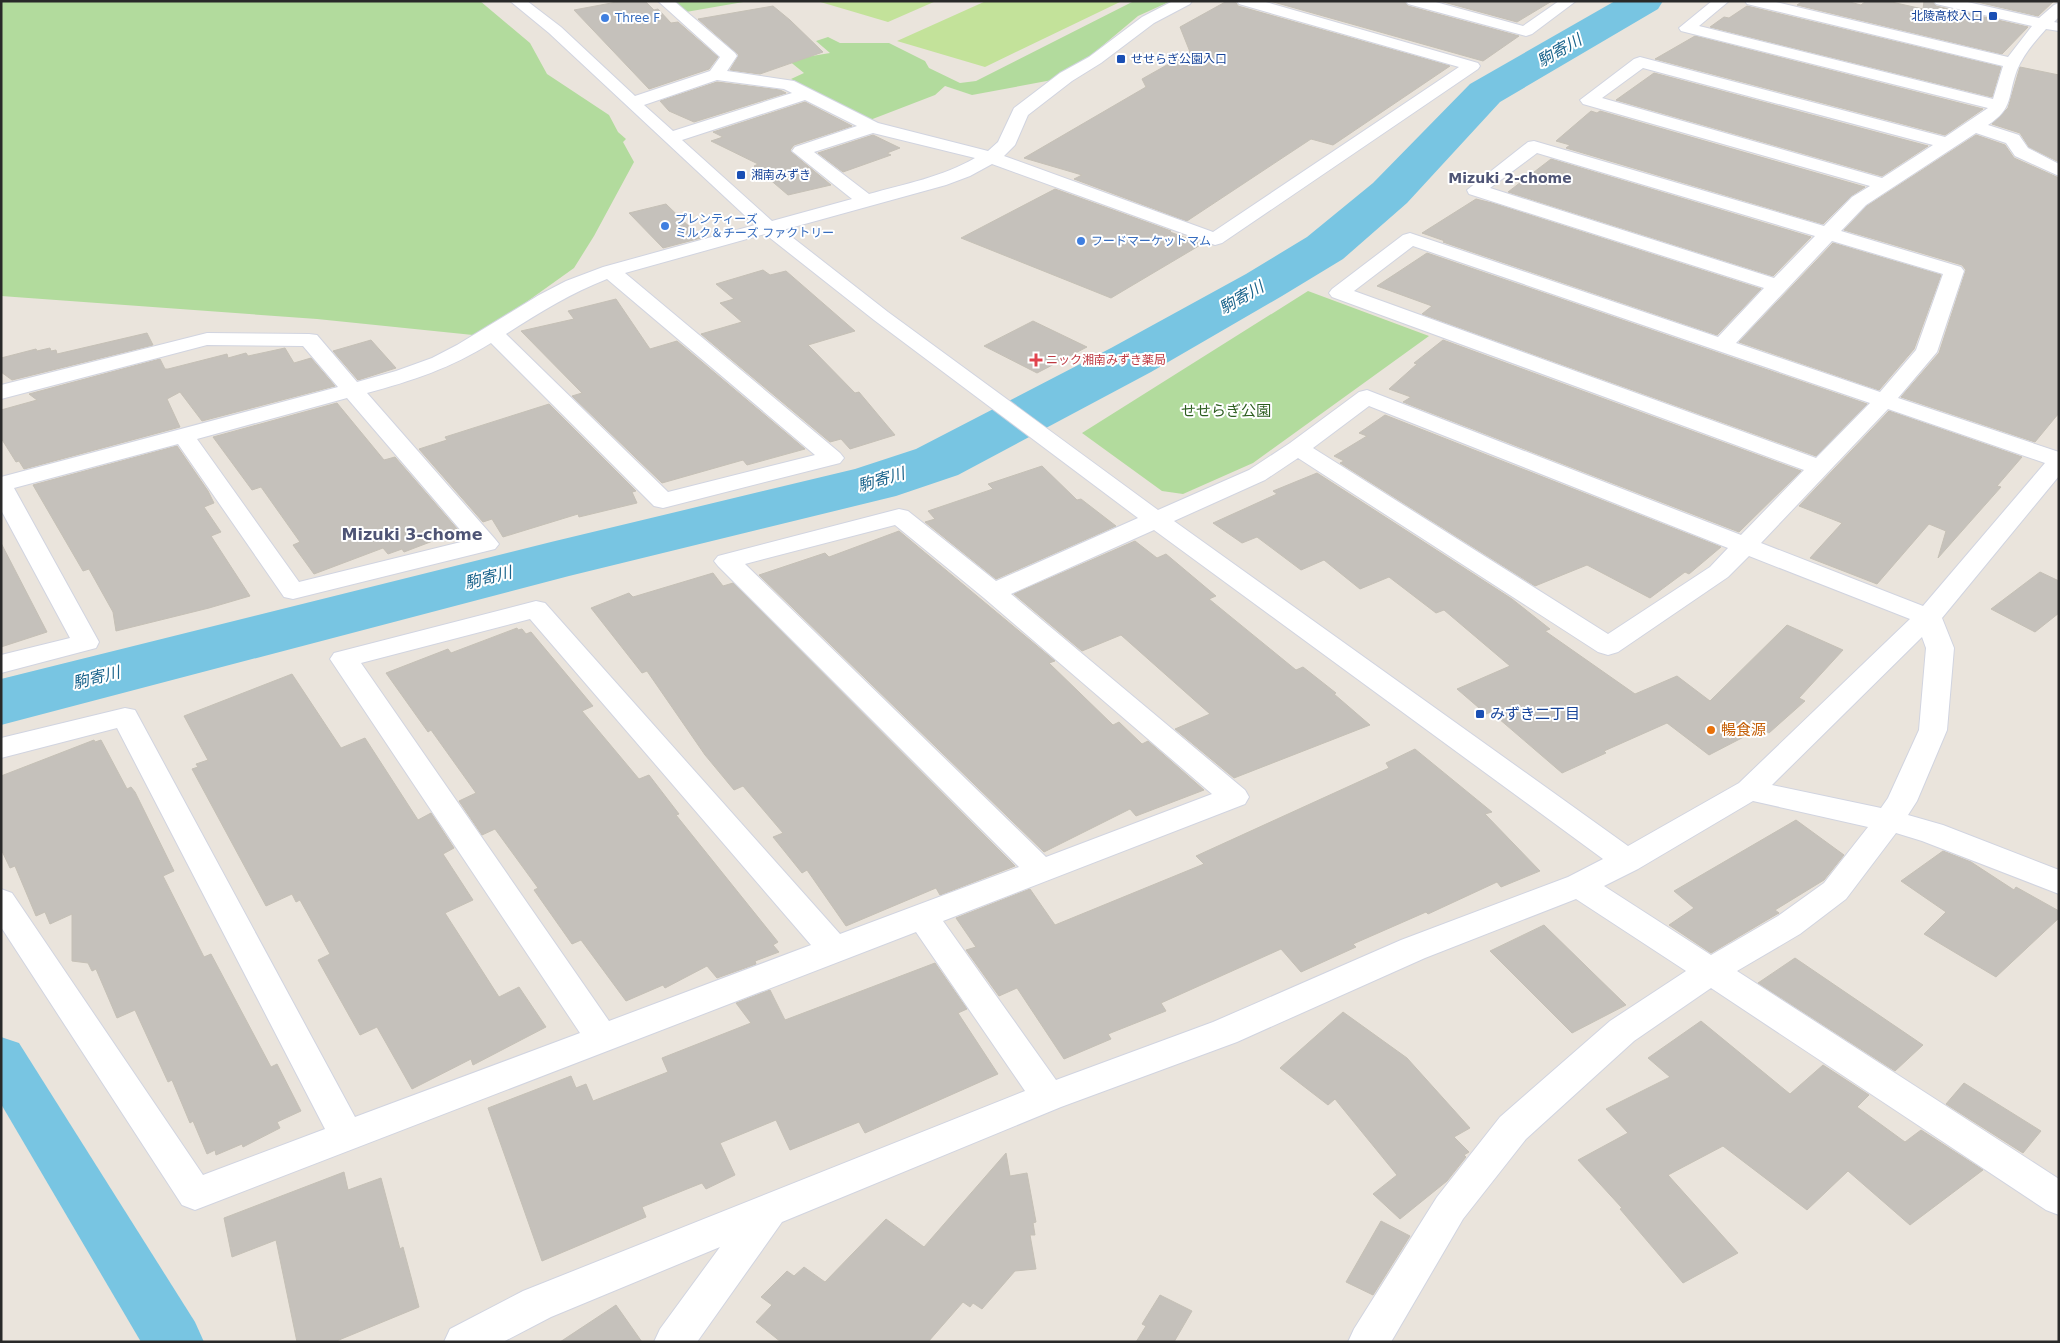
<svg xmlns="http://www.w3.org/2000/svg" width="2060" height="1343" viewBox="0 0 2060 1343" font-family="'DejaVu Sans','Noto Sans JP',sans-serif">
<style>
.green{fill:#b2db9d}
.pitch{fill:#c3e29a}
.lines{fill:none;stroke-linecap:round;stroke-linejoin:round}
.canal{fill:#78c5e2;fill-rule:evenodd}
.river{fill:#78c5e2;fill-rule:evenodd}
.building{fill:#c5c1bb;stroke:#c5c0b6}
.minor-casing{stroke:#d1d4e0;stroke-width:2}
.minor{fill:#fff;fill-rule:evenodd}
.transit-dot{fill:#1a4fb4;stroke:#fff;stroke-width:2}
.shop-dot{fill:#3f7fe0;stroke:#fff;stroke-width:2}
.health-dot{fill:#e0444e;stroke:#fff;stroke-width:2}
.food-dot{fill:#e8710a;stroke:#fff;stroke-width:2}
.labels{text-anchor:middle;stroke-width:4;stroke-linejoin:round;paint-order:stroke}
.far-transit-label{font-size:12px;fill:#164399;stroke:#fff;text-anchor:start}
.far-shop-label{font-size:12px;fill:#366cbe;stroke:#fff;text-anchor:start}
.far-health-label{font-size:12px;fill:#be3a42;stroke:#fff;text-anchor:start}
.far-neighbourhood-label{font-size:14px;font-weight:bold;fill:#4e5475;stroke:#fff}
.park-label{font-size:15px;fill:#2d5e20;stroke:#fff}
.transit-label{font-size:15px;fill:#164399;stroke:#fff;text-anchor:start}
.food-label{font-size:15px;fill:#c56008;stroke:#fff;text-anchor:start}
.water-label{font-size:16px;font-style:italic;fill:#1a648c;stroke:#fff}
.neighbourhood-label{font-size:16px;font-weight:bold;fill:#4e5475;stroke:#fff}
</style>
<rect width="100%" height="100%" fill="#eae4dc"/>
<path class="green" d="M1 1H480L530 43 547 74 609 115 618 132 626 139 623 142 634 162 594 236 574 268 525 303 473 335 317 319 1 296Z
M673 1H749L686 12Z
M1134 1H1171L1138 16 1083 62 1052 80 972 95 945 86 935 95 870 120 791 79 804 73 788 60 830 53 816 41 828 37 840 43H889L925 61 929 68 960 83 976 81Z
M1308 291 1429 336 1253 463 1183 494 1162 491 1082 433Z"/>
<path class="pitch" d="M817 1H936L888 22Z
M986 1H1122L985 67 897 41Z"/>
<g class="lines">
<path class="canal" d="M1 1037 19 1043 195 1322 204 1342H141L1 1104Z"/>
<path class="river" d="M1615 1H1663L1658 9 1500 102 1407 203 1343 259 1282 296 1151 372 958 475 896 496 569 576 1 725V679L551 542 855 469 916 449 1111 348 1246 274 1307 237 1373 183 1470 84Z"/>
</g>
<path class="building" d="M622 1H645L654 10 658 9 671 23 678 22 718 57 709 69 649 89 574 10Z
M1227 1H1235L1238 6 1450 66 1333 145 1311 139 1187 221 1074 179 1082 175 1024 158 1146 87 1142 79 1190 52 1180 27Z
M1270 1H1404L1408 6 1519 36 1483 61Z
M1440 1H1552L1517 22Z
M1803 1H1846L1861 5 1866 1H1887L1923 9 1924 1H1932L1936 6 2028 27 2002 54 1797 5Z
M1973 1H2054L2038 16Z
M773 6 790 20 823 52 760 74 730 70 739 55 698 19Z
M1747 6 2001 67 1992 97 1710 27 1724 17 1729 18Z
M1695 36 1983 109 1945 135 1655 59Z
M2020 67 2059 75V162L2029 147 2020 133 1992 124 2008 108Z
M1654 73 1928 146 1882 176 1616 100Z
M717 82 780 90 786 93 694 122 669 111 660 101Z
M805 102 852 126 794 145 790 150 791 152 831 185 788 195 754 166 758 164 711 141 723 137 713 132Z
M1591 111 1597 113 1600 111 1865 187 1851 196 1823 224 1566 148 1570 145 1556 141Z
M873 135 900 148 887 153 891 155 843 172 818 153Z
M1976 135 2005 145 2014 158 2059 178V413L2035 442 1901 397 1939 353 1966 270 1962 265 1844 230 1867 206Z
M1551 159 1811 237 1773 276 1508 192Z
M1055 189 1171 231 1170 232 1202 244 1111 298 961 238Z
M1476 199 1492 203 1761 289 1717 335 1443 242 1445 241 1422 233Z
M666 204 701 238 663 248 629 213Z
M1833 243 1941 275 1914 349 1879 390 1739 342Z
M1427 253 1867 404 1816 456 1422 314 1432 306 1377 286Z
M763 270 770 275 786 271 855 331 808 345 855 393 859 392 895 435 850 449 841 439 830 442 701 334 742 322 720 303 734 299 716 284Z
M616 299 650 349 677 341 805 449 747 465 743 460 662 483 572 396 582 393 521 331 574 319 568 311Z
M1033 321 1087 347 1037 373 984 346Z
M147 333 153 345 12 380 1 372V358L36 349 37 351 50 348 51 351 56 350 57 354Z
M371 340 396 368 358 380 333 351Z
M1443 340 1801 471 1739 532 1403 402 1411 397 1389 389 1417 364 1414 363Z
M285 348 294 363 311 358 335 386 202 421 180 392 167 399 180 427 24 469 19 461 16 462 1 438V410L37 400 29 394 160 359 165 369H168L227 354 228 358 246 353 248 356Z
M337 403 384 460 395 457 459 531 404 552 402 549 388 554 383 548 314 574 293 545 300 542 261 487 252 490 213 437Z
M549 404 636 491 632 492 637 503 579 517 578 514 503 537 492 519 483 522 419 449 447 440 445 437Z
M1889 411 2022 457 1997 486 2001 487 1938 558 1946 531 1929 524 1877 584 1810 558 1842 523 1799 506Z
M1385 415 1721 547 1689 574 1685 572 1650 598 1587 565 1535 586 1340 463 1344 461 1334 456 1367 436 1359 433Z
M177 446 208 491 214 503 204 507 221 532 211 536 250 596 209 608 116 631 113 612 89 569 83 571 33 485Z
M1042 466 1077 500 1081 499 1116 526 996 579 925 522 935 519 928 511 993 489 988 484Z
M1317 473 1512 599 1550 629 1545 631 1635 694 1677 676 1710 701 1787 625 1843 650 1799 698 1805 701 1769 733 1761 728 1709 755 1667 723 1604 751 1606 753 1562 773 1491 712 1486 714 1457 689 1510 666 1444 610 1436 613 1389 577 1360 589 1324 560 1301 570 1257 537 1242 543 1213 523 1277 494 1273 491Z
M899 531 1055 661 1049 663 1113 725 1119 722 1142 744 1148 741 1204 790 1136 816 1130 809 1044 852 759 575 825 553 829 557Z
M1135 541 1157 558 1166 554 1216 596 1209 599 1296 670 1303 667 1336 693 1334 694 1370 725 1234 778 1175 729 1210 714 1121 635 1082 651 1014 594Z
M1 543 47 632 1 647Z
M2040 572 2059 581V613L2035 632 1991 609Z
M713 573 723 586 733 583 1015 866 940 895 936 888 846 926 807 870 802 873 773 837 783 833 743 786 734 790 705 755 647 671 642 673 591 608 629 593 633 597Z
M517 628 518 630 522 629 526 634 531 632 593 706 582 711 639 779 649 775 679 814 676 815 778 942 773 945 779 952 755 961 756 964 717 978 707 966 665 988 663 985 626 1001 581 940 572 944 534 890 538 888 495 829 482 835 459 801 476 793 431 730 428 732 386 673 448 649 451 653Z
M292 674 341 748 365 738 418 820 431 813 454 848 443 854 473 900 445 913 499 997 519 987 546 1027 473 1065 471 1059 412 1089 377 1027 360 1035 318 960 330 954 300 900 296 902 292 894 266 906 192 769 198 767 196 764 208 760 184 716Z
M94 740 95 742 101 740 127 789 131 787 135 792 174 871 163 876 204 957 211 954 271 1067 277 1064 301 1111 277 1122 280 1128 243 1147 242 1144 216 1155 215 1150 207 1154 193 1121 190 1123 172 1080 168 1082 135 1010 117 1018 96 969 92 971 88 963 72 961V914L50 924 45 912 36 916 15 866 10 868 1 849V776Z
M1415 749 1492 812 1485 814 1540 871 1501 887 1497 882 1428 914 1426 912 1353 944 1356 947 1301 972 1281 949 1161 1003 1166 1011 1108 1034 1111 1039 1064 1059 1017 988 999 996 966 950 976 947 956 918 1030 889 1055 925 1204 864 1196 856 1389 768 1386 763Z
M1796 820 1844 855 1824 880 1775 910 1779 913 1777 914 1711 953 1669 925 1694 908 1674 891Z
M1943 851 1971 862 2014 890 2016 887 2059 911V918L1996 977 1924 934 1946 912 1901 881Z
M1544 925 1589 969 1626 1005 1572 1033 1490 951Z
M1795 958 1895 1026 1923 1045 1895 1071 1758 983Z
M935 963 967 1009 958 1013 998 1074 865 1133 859 1122 790 1150 776 1120 720 1143 735 1175 706 1189 702 1183 642 1207 646 1217 542 1261 488 1108 571 1076 576 1088 586 1084 593 1101 668 1072 662 1058 751 1023 736 1003 770 990 785 1020Z
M1343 1012 1407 1058 1470 1128 1454 1137 1469 1152 1464 1155 1466 1157 1447 1181 1400 1219 1373 1194 1397 1175 1335 1099 1328 1105 1280 1068Z
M1701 1021 1790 1094 1823 1065 1869 1095 1857 1107 1905 1142 1921 1130 1983 1170 1910 1225 1848 1171 1807 1210 1723 1146 1668 1175 1738 1253 1683 1283 1620 1209 1622 1208 1578 1160 1628 1133 1606 1109 1670 1077 1648 1058Z
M1964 1083 2041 1131 2023 1153 1946 1104Z
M1006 1153 1010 1176 1027 1173 1036 1222 1033 1223 1035 1235H1030L1036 1269 1015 1271 982 1309 973 1303 970 1307 963 1302 928 1342H781L756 1322 772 1305 761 1297 787 1271 794 1276 804 1267 825 1282 886 1219 924 1247Z
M344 1172 348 1190 381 1178 400 1249 403 1247 419 1307 334 1342H297L276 1240 232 1257 224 1218Z
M1381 1221 1410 1236 1373 1295 1346 1282Z
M1160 1295 1192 1311 1174 1342H1136L1146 1326 1142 1324Z
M616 1305 642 1342H560Z"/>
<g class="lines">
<defs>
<path id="minor" d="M510 1H527L561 27 635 96 710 71 720 57 658 1H674L735 53 737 56 727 71 794 81 878 123 988 151 998 142 1014 108 1060 73 1089 57 1142 17 1173 1H1192L1190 4 1154 23 1101 63 1072 81 1028 115 1015 145 1004 156 1213 232 1459 67 1239 4 1237 1H1262L1478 63 1480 66 1478 69 1222 243 1215 245 992 164 970 176 946 185 783 230 888 312 1158 510 1249 470 1290 443 1359 392 1367 390 1741 535 1804 470 1332 297 1329 293 1332 289 1403 235 1410 233 1718 337 1764 288 1469 194 1467 190 1528 142 1534 141 1824 226 1852 197 1870 186 1583 104 1580 100 1634 59 1640 57 1945 137 1988 108 1681 31 1679 28 1712 1H1729L1699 26 1993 99 2003 66 1747 4 1745 1H1772L2008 57 2032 26 1936 4 1934 1H1963L2039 18 2054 5 2059 3V17L2054 22 2059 23V31L2046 29C2035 41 2023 55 2017 70 2007 97 2014 108 1988 125L2019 135 2028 148 2059 164V176L2015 156 2006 143 1976 133 1866 205 1841 231 1961 267 1964 271 1937 352 1898 398 2059 452V476L1942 618 1954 648 1947 730 1917 801 1908 815 1943 825 2059 870V894L1922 841 1896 833 1846 899 1800 934 1737 971 2059 1179V1215L2046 1210 1711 988 1634 1041 1526 1139 1463 1219 1391 1342H1348L1354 1329 1437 1197 1500 1117 1610 1021 1686 971 1576 899 1425 958 1237 1042 1061 1107 782 1222 697 1342H654L660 1329 720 1247 551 1317 503 1342H444L450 1329 523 1291 1025 1091 916 932 208 1205 195 1210 182 1205 1 927V889L12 893 203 1175 325 1129 117 728 1 758V738L125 708 135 710 355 1117 580 1033 330 659 334 653 536 601 545 603 840 934 1019 867 718 566 714 561 718 556 899 509 908 511 996 581 1138 518 874 320 765 234 625 273 840 453 844 458 840 463 663 508 654 506 491 343C451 368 412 381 367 393L495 539 499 544 495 549 293 599 284 597 178 444 14 488 99 642 96 648 1 673V655L70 638 1 510V477L338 387 303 346 207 345 1 399V385L207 333 309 334 317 335 357 382 396 371 432 358 457 345 539 295 566 281 603 267 755 225 549 33ZM1643 68 1933 145 1882 178 1602 98ZM717 80 784 89 792 93 673 131 644 105ZM805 100 857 126 795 147 792 151 852 199 772 221 682 140ZM873 133 975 158C942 177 905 184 869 194L814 152ZM1537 153 1815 236 1774 278 1490 188ZM1832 241 1943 274 1916 350 1880 392 1736 343ZM1413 246 1870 403 1816 458 1354 291ZM607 279 815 455 668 492 506 334C539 313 571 293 607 279ZM347 398 469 540 299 582 197 439ZM1369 406 1728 548 1710 567 1608 634 1313 448ZM1888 409 2045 463 1923 606 1761 543ZM1298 458 1598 652 1608 655 1618 652 1728 577 1749 556 1910 619 1739 783 1628 846 1174 521 1265 480ZM895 525 984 598 1212 794 1046 857 745 564ZM1154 530 1603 859 1568 877 1401 940 1213 1022 1056 1080 943 921 1245 804 1249 797 1245 790 1011 594ZM530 619 811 945 609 1021 361 663ZM1922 637 1926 648 1919 730 1888 798 1881 808 1772 785ZM1753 801 1868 827 1824 883 1778 916 1711 955 1604 886 1638 869Z
M1406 1H1432L1523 26 1559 1H1576L1532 34 1526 36 1408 4Z"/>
</defs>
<use href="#minor" class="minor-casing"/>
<use href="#minor" class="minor"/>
</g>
<g class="transit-dot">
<rect x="1988" y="11" width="10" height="10" rx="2.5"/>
<rect x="1116" y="54" width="10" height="10" rx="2.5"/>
<rect x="736" y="170" width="10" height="10" rx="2.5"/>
<rect x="1475" y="709" width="10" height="10" rx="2.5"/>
</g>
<g class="shop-dot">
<circle cx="605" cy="18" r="5"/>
<circle cx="665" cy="226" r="5"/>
<circle cx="1081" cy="241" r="5"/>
</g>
<path class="health-dot" d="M1033.5 352.5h5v5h5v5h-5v5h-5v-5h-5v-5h5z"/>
<circle class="food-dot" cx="1711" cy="730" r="5"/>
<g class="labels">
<g class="far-transit-label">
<text x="1983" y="20" text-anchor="end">北陵高校入口</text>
<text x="1131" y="63">せせらぎ公園入口</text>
<text x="751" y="179">湘南みずき</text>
</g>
<g class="far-shop-label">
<text x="615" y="22">Three F</text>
<text x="675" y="223">プレンティーズ<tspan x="675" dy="14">ミルク＆チーズ ファクトリー</tspan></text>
<text x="1091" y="245">フードマーケットマム</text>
</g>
<g class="far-health-label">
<text x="1046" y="364">ニック湘南みずき薬局</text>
</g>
<g class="far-neighbourhood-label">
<text x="1510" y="183">Mizuki 2-chome</text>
</g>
<g class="park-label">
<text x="1226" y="416">せせらぎ公園</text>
</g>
<g class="transit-label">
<text x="1490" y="719">みずき二丁目</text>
</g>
<g class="food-label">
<text x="1721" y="735">暢食源</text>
</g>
<g class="water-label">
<text transform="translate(1559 50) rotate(-30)" y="6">駒寄川</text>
<text transform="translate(1241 297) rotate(-30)" y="6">駒寄川</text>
<text transform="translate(881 479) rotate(-16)" y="6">駒寄川</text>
<text transform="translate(488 577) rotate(-14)" y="6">駒寄川</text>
<text transform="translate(96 677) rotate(-14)" y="6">駒寄川</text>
</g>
<g class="neighbourhood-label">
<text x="412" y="540">Mizuki 3-chome</text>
</g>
</g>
<rect width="2060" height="1343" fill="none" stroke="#292929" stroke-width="5"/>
</svg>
